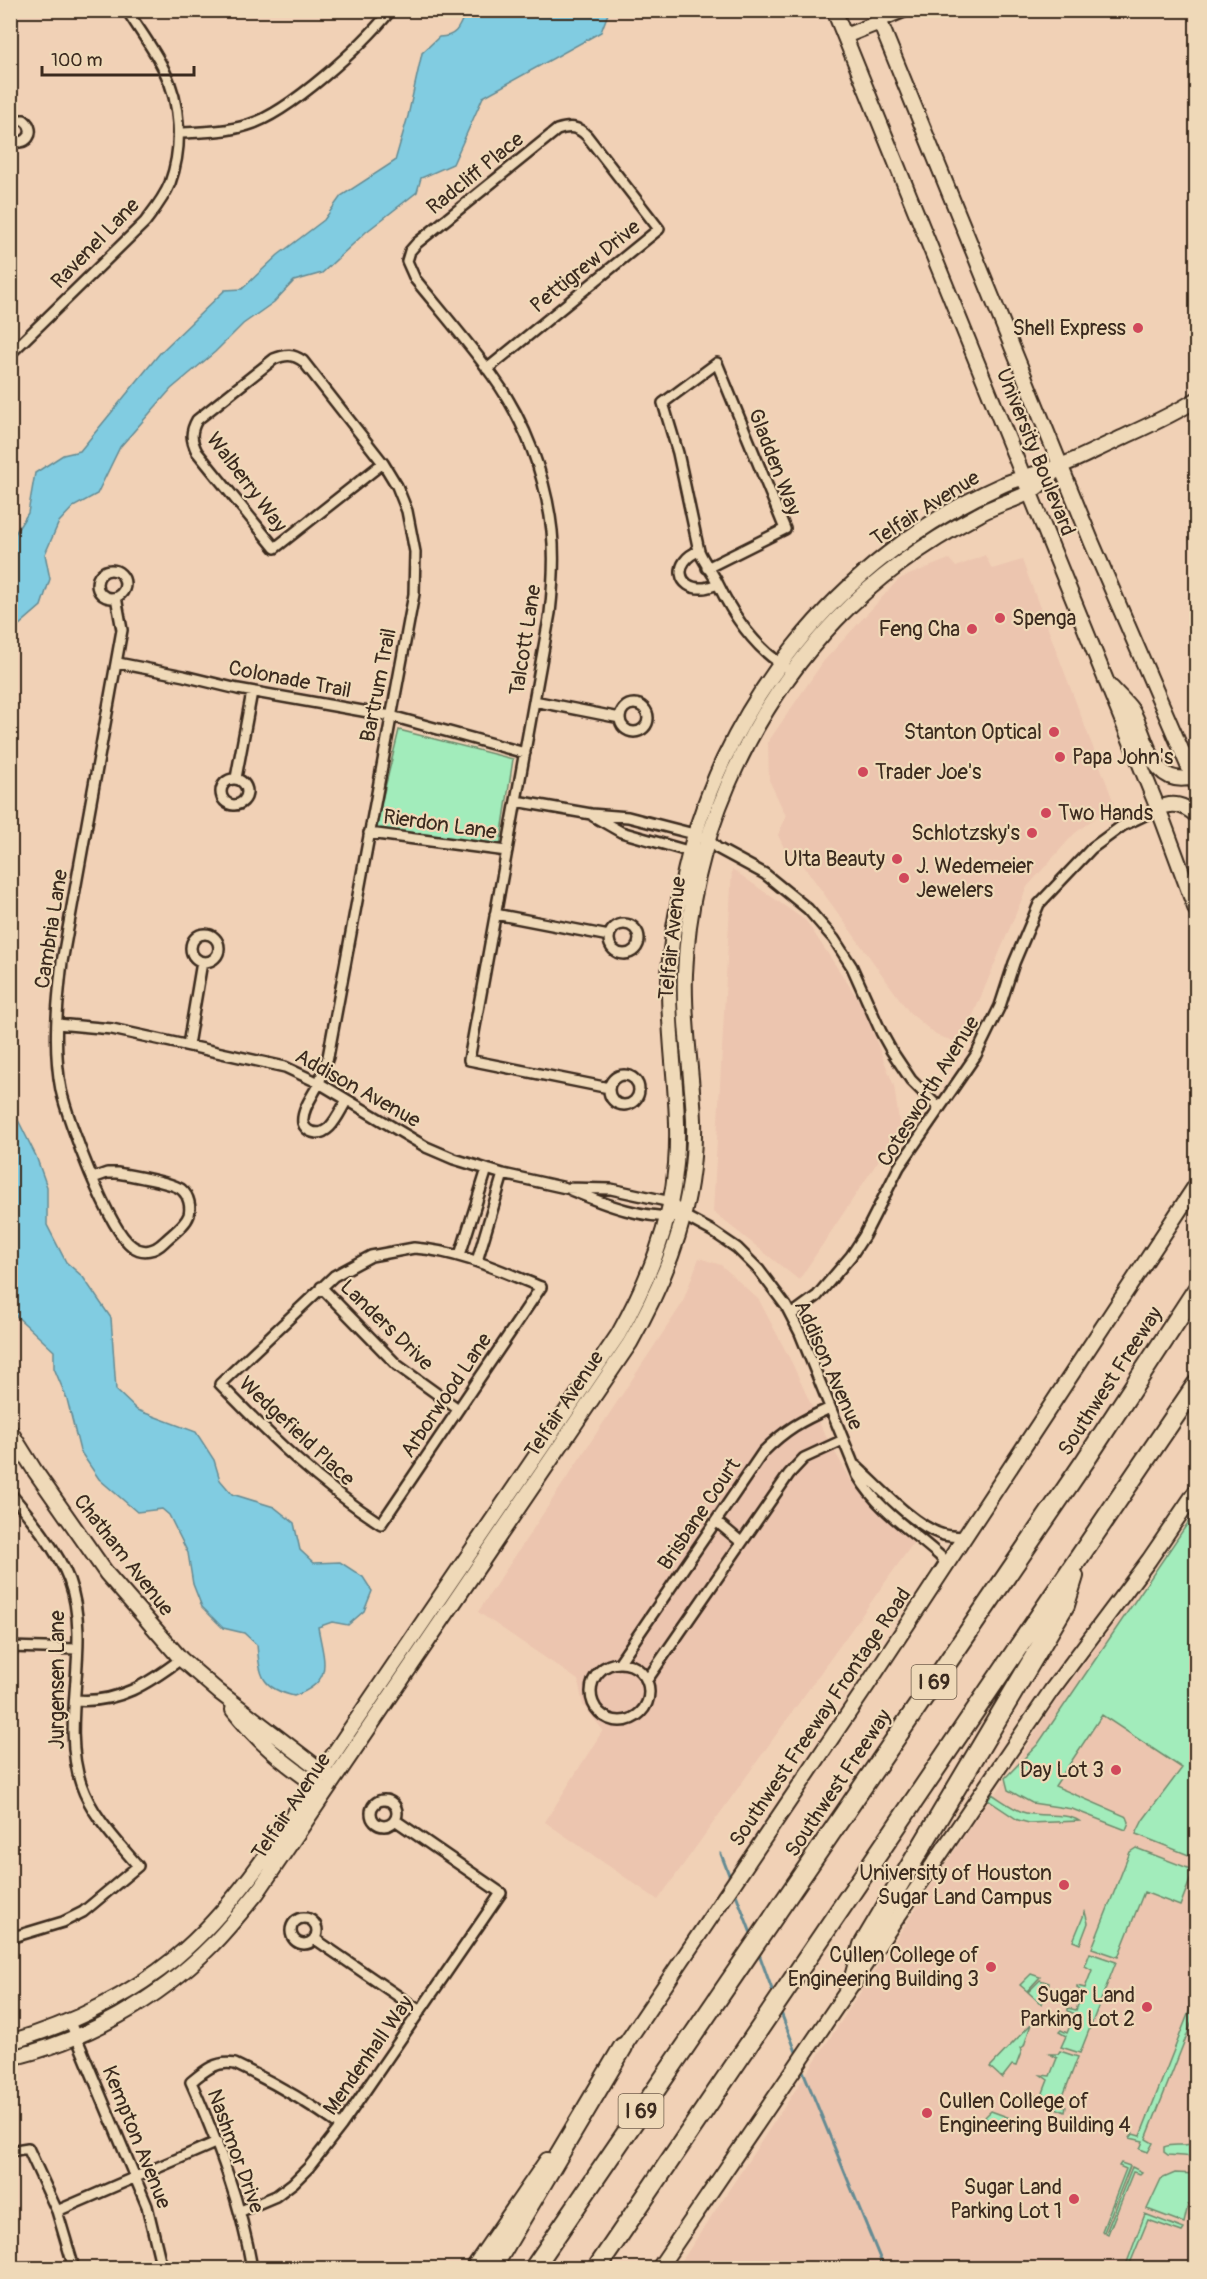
<svg xmlns="http://www.w3.org/2000/svg" width="1207" height="2279" viewBox="0 0 1207 2279" font-family="Pangolin,sans-serif">
<style>
.built{fill:#ecc5af}
.green{fill:#a2ecbb;stroke:#6e8b6c;stroke-width:1.5}
.water{fill:#81cce1;stroke:#658b93;stroke-width:1.5}
.lines{fill:none;stroke-linecap:round;stroke-linejoin:round}
.stream{stroke:#658b93;stroke-width:3}
.street-casing{stroke:#3b2a1e;stroke-width:14}
.secondary-casing{stroke:#3b2a1e;stroke-width:18}
.highway-casing{stroke:#3b2a1e;stroke-width:22}
.street{stroke:#efd9b8;stroke-width:9}
.secondary{stroke:#efd9b8;stroke-width:14}
.highway{stroke:#efd9b8;stroke-width:18}
.poi-dot{fill:#d1495b;stroke:#efd9b8;stroke-width:2}
.labels{text-anchor:middle;stroke-width:4.5;stroke-linejoin:round;paint-order:stroke}
.shield{fill:#efd9b8;stroke:#715e4c;stroke-width:1.5}
.shield-label{font-size:20px;font-weight:bold;fill:#3b2a1e}
.street-label{font-size:21px;fill:#3b2a1e;stroke:#efd9b8}
.poi-label{font-size:21px;fill:#3b2a1e;stroke:#efd9b8;text-anchor:end}
</style>
<rect width="100%" height="100%" fill="#f1d1b6"/>
<filter id="ink" filterUnits="userSpaceOnUse"><feTurbulence type="fractalNoise" baseFrequency=".0167" numOctaves="2"/><feDisplacementMap in="SourceGraphic" scale="12" xChannelSelector="R" yChannelSelector="G"/><feConvolveMatrix kernelMatrix="1 2 1 2 8 2 1 2 1" color-interpolation-filters="sRGB"/></filter>
<g filter="url(#ink)">
<path class="built" d="M985 555 992 569 1022 560 1114 803 1074 834 1027 887 961 1044 936 1035 909 1012 796 855 785 850 778 835 786 816 769 780 768 742 823 662 899 579 949 559 956 567Z
M732 869 806 921 862 1005 894 1086 900 1128 799 1280 713 1212Z
M699 1258 721 1265 759 1300 792 1363 823 1431 852 1482 914 1542 658 1900 545 1822 603 1730 583 1705 578 1680 478 1612 682 1304Z
M1196 1517V2268H677L985 1805 998 1791 1055 1702Z"/>
<path class="green" d="M399 730 513 759 500 846 375 829Z
M1196 1511V1858L1136 1834 1143 1820 1182 1768 1102 1715 1055 1786 1127 1817 1129 1822 1126 1830 1072 1809 1032 1803 1008 1790 1005 1778 1038 1744Z
M992 1794C1003 1801 1014 1810 1026 1813 1043 1817 1065 1812 1079 1821L1029 1823 1018 1820 988 1800Z
M1136 1848 1188 1868 1192 1875 1180 1906 1144 1892 1118 1957 1092 1948 1130 1852Z
M1085 1912 1088 1923 1080 1944 1073 1941Z
M1090 1953 1116 1962 1080 2053 1061 2047 1066 2036 1059 2032 1061 2030 1067 2033 1075 2014 1068 2011V2008L1076 2010 1083 1992 1077 1988V1986L1085 1988 1092 1970 1085 1966Z
M1031 1974 1040 1977 1027 1991 1020 1985Z
M1040 1980 1049 1983 1041 2004 1028 1992Z
M1196 1994V2012L1146 2139 1153 2143 1148 2152 1140 2149 1143 2141 1130 2138 1133 2134 1140 2136Z
M1031 2024 1024 2046 1021 2048 1022 2050 1016 2066 1012 2065 1002 2078 990 2067Z
M1060 2051 1078 2057 1060 2104 1066 2107 1065 2112 1032 2098 1034 2095 1041 2098 1048 2080 1041 2075 1050 2076 1057 2058 1050 2054H1058Z
M991 2111 1010 2118 1007 2126 984 2118Z
M1196 2140V2157L1168 2155 1164 2152V2147C1175 2142 1187 2149 1196 2140Z
M1121 2163 1130 2166 1104 2232 1102 2231 1126 2169 1119 2166Z
M1132 2167 1142 2172 1140 2174 1133 2172 1108 2234 1106 2233Z
M1175 2173 1196 2174V2207L1188 2205 1184 2223 1147 2209 1161 2179Z
M1145 2214 1184 2229 1182 2232 1148 2220 1129 2266 1133 2268H1125Z"/>
<path class="water" d="M471 10 609 11 601 32 483 97 453 164 421 178 417 192 366 232 322 273 294 281 274 302 243 324 215 352 171 389 120 447 97 494 73 507 59 522 45 554 50 579 41 606 11 632V540L28 513 35 473 63 455 80 451 160 353 225 290 242 289 278 255 324 220 341 196 395 161 408 116 422 53 439 37C456 37 459 28 465 13Z
M11 1110 14 1112 36 1156 47 1187V1225L66 1262 83 1277 111 1318 116 1390 137 1410 196 1432 214 1460 220 1480 232 1494 274 1507 294 1523 300 1550 314 1563 340 1562 363 1577 372 1591 364 1611 348 1625 332 1622 318 1627C324 1662 335 1681 294 1696 261 1688 260 1676 257 1645L244 1633 223 1628 202 1607 193 1584 188 1553 169 1515 162 1509 137 1512 99 1479 80 1451 67 1399 54 1368V1351L11 1311Z"/>
<g class="lines">
<path class="stream" d="M721 1854 731 1880
M734 1889 752 1936
M758 1951 774 1995
M780 2010 798 2057
M801 2066 884 2268"/>
<defs>
<path id="street" d="M880 22 909 10
M10 123 15 120H24C38 131 26 149 10 139
M179 133C202 132 226 132 248 125 289 113 363 45 391 10
M10 354 145 222C154 210 164 198 170 183 183 147 181 104 164 70 154 49 139 30 127 10
M487 369 659 229 587 136C578 126 569 126 557 130L417 243 410 251 407 261 415 279C441 311 468 342 492 375 525 420 546 477 552 531 555 558 553 586 550 613L469 1060 609 1088
M699 551C672 561 677 590 703 588 708 588 714 585 718 584
M707 568 785 529 717 363 663 403 678 453 699 551C704 563 713 573 718 584 733 615 756 649 786 667
M97 584a14 14 0 1 1 28 0a14 14 0 1 1-28 0Z
M118 663 184 676 238 689 391 716 525 753
M534 701 620 718
M620 718a14 14 0 1 1 28 0a14 14 0 1 1-28 0Z
M236 778 252 692
M221 792a13 13 0 1 1 26 0a13 13 0 1 1-26 0Z
M516 801 591 814 628 817 694 834 708 839 717 848 765 874 808 909 834 939 852 967 881 1032 891 1050 911 1080 938 1107
M593 816 621 832 695 853
M369 833 507 851
M495 914 609 936
M609 939a15 15 0 1 1 30 0a15 15 0 1 1-30 0Z
M191 948a14 14 0 1 1 28 0a14 14 0 1 1-28 0Z
M57 1024 112 1029 285 1067 319 1083 426 1147 454 1159 503 1174 566 1188 611 1189 671 1202 684 1216 712 1231 737 1248 759 1270 786 1306 800 1333 858 1476C880 1512 910 1529 940 1556L946 1564
M188 1045 202 962
M609 1090a15 15 0 1 1 30 0a15 15 0 1 1-30 0Z
M347 1100C339 1112 330 1138 312 1132 308 1131 304 1127 303 1123 301 1110 314 1094 319 1083 322 1075 325 1065 328 1057L414 594 415 552 407 511 397 486 383 463 303 361C293 354 286 354 274 359L197 420C190 432 191 440 197 452L275 548 383 463
M93 1178 107 1173H117C129 1175 175 1183 182 1190 189 1196 191 1207 189 1215 185 1226 172 1234 164 1242 155 1251 143 1254 132 1246 108 1229 68 1121 61 1090 53 1048 57 1005 62 962L122 630 116 597
M571 1190C606 1205 645 1220 684 1216
M414 1248C459 1251 499 1270 541 1287L381 1524C318 1483 272 1438 220 1384L334 1276 371 1256Z
M460 1255 487 1169
M477 1261 503 1174
M321 1287 397 1365 458 1409
M791 1315 817 1296 851 1256 864 1236 899 1167 976 1055 1000 1006 1014 963 1039 904 1092 848 1122 826 1158 809
M856 1466C878 1486 913 1525 941 1534 948 1537 957 1536 965 1537
M10 1493C31 1518 58 1551 69 1580 93 1646 59 1719 81 1784 92 1816 117 1841 138 1866L83 1912 63 1922 10 1938
M716 1521 741 1542
M10 1647 77 1649
M619 1663 763 1452C786 1429 801 1421 830 1408
M591 1692a29 29 0 1 1 58 0a29 29 0 1 1-58 0Z
M647 1680 789 1474 804 1458 843 1440
M75 1700C118 1704 149 1683 181 1659
M371 1813a13 13 0 1 1 26 0a13 13 0 1 1-26 0Z
M291 1931a13 13 0 1 1 26 0a13 13 0 1 1-26 0Z
M315 1939 420 2011
M70 2022 147 2206 162 2268
M10 2151 28 2148 57 2211 74 2268
M57 2211 217 2142
M241 2211 276 2196 293 2183 309 2167 341 2126 501 1893 395 1820
M252 2268C241 2203 218 2143 191 2082 204 2071 216 2060 235 2064 275 2083 305 2100 341 2126"/>
<path id="secondary" d="M834 10 1163 821 1196 910
M875 10 1092 543 1196 784
M845 36 880 22
M1112 688C1118 695 1126 702 1131 709 1148 735 1149 789 1193 777
M1158 809C1173 801 1184 805 1196 815
M10 1431 35 1471 107 1574 181 1659 219 1692 327 1775
M233 1710C259 1743 285 1764 319 1787
M10 2042C71 2024 126 1998 175 1958 245 1900 298 1806 349 1731 438 1599 528 1467 618 1335 648 1281 671 1226 676 1164 681 1104 668 1043 669 982 669 950 675 918 682 886 717 710 838 558 1002 485 1021 477 1041 473 1060 466 1079 459 1097 449 1115 441 1143 428 1171 416 1196 400
M618 2055 868 1684 1196 1185
M10 2058C85 2041 158 2000 212 1945 228 1929 242 1911 257 1893L630 1343C670 1272 696 1203 694 1120 692 1071 683 1023 685 974 690 843 746 715 836 620 877 577 925 543 978 515 994 505 1014 501 1030 492 1039 487 1047 478 1054 472
M473 2268 547 2160
M659 2268 1051 1691 1149 1560 1196 1491"/>
<path id="highway" d="M853 1981 863 1945 1065 1605 1074 1576
M492 2268 623 2047
M534 2268 1085 1461 1196 1291
M597 2268 1196 1385"/>
</defs>
<use href="#street" class="street-casing"/>
<use href="#secondary" class="secondary-casing"/>
<use href="#highway" class="highway-casing"/>
<use href="#street" class="street"/>
<use href="#secondary" class="secondary"/>
<use href="#highway" class="highway"/>
</g>
</g>
<g class="poi-dot">
<circle cx="1138" cy="328" r="6"/>
<circle cx="1000" cy="618" r="6"/>
<circle cx="972" cy="629" r="6"/>
<circle cx="1054" cy="732" r="6"/>
<circle cx="1060" cy="757" r="6"/>
<circle cx="863" cy="772" r="6"/>
<circle cx="1046" cy="813" r="6"/>
<circle cx="1032" cy="833" r="6"/>
<circle cx="897" cy="859" r="6"/>
<circle cx="904" cy="878" r="6"/>
<circle cx="1116" cy="1770" r="6"/>
<circle cx="1064" cy="1885" r="6"/>
<circle cx="991" cy="1967" r="6"/>
<circle cx="1147" cy="2007" r="6"/>
<circle cx="927" cy="2113" r="6"/>
<circle cx="1074" cy="2199" r="6"/>
</g>
<g class="labels">
<g class="shield">
<rect x="911.5" y="1665" width="45" height="34" rx="4.5"/>
<rect x="618.5" y="2094" width="45" height="34" rx="4.5"/>
</g>
<g class="shield-label">
<text x="934" y="1689">I 69</text>
<text x="641" y="2118">I 69</text>
</g>
<g class="street-label">
<text transform="translate(475 173) rotate(-39)" y="7">Radcliff Place</text>
<text transform="translate(95 243) rotate(-46)" y="7">Ravenel Lane</text>
<text transform="translate(585 266) rotate(-39)" y="7">Pettigrew Drive</text>
<text transform="translate(1036 452) rotate(68)" y="7">University Boulevard</text>
<text transform="translate(775 462) rotate(69)" y="7">Gladden Way</text>
<text transform="translate(247 482) rotate(53)" y="7">Walberry Way</text>
<text transform="translate(925 508) rotate(-32)" y="7">Telfair Avenue</text>
<text transform="translate(525 640) rotate(-81)" y="7">Talcott Lane</text>
<text transform="translate(290 679) rotate(11)" y="7">Colonade Trail</text>
<text transform="translate(378 685) rotate(-79)" y="7">Bartrum Trail</text>
<text transform="translate(440 824) rotate(8)" y="7">Rierdon Lane</text>
<text transform="translate(51 929) rotate(-81)" y="7">Cambria Lane</text>
<text transform="translate(672 938) rotate(-84)" y="7">Telfair Avenue</text>
<text transform="translate(358 1088) rotate(29)" y="7">Addison Avenue</text>
<text transform="translate(928 1091) rotate(-58)" y="7">Cotesworth Avenue</text>
<text transform="translate(387 1325) rotate(44)" y="7">Landers Drive</text>
<text transform="translate(829 1365) rotate(66)" y="7">Addison Avenue</text>
<text transform="translate(1110 1381) rotate(-57)" y="7">Southwest Freeway</text>
<text transform="translate(446 1395) rotate(-56)" y="7">Arborwood Lane</text>
<text transform="translate(564 1404) rotate(-56)" y="7">Telfair Avenue</text>
<text transform="translate(297 1431) rotate(43)" y="7">Wedgefield Place</text>
<text transform="translate(699 1514) rotate(-56)" y="7">Brisbane Court</text>
<text transform="translate(124 1555) rotate(52)" y="7">Chatham Avenue</text>
<text transform="translate(57 1680) rotate(-90)" y="7">Jurgensen Lane</text>
<text transform="translate(820 1717) rotate(-56)" y="7">Southwest Freeway Frontage Road</text>
<text transform="translate(838 1783) rotate(-56)" y="7">Southwest Freeway</text>
<text transform="translate(291 1806) rotate(-56)" y="7">Telfair Avenue</text>
<text transform="translate(368 2055) rotate(-55)" y="7">Mendenhall Way</text>
<text transform="translate(137 2137) rotate(68)" y="7">Kempton Avenue</text>
<text transform="translate(236 2151) rotate(70)" y="7">Nashmor Drive</text>
</g>
<g class="poi-label">
<text x="1126" y="335">Shell Express</text>
<text x="1012" y="625" text-anchor="start">Spenga</text>
<text x="960" y="636">Feng Cha</text>
<text x="1042" y="739">Stanton Optical</text>
<text x="1072" y="764" text-anchor="start">Papa John's</text>
<text x="875" y="779" text-anchor="start">Trader Joe's</text>
<text x="1058" y="820" text-anchor="start">Two Hands</text>
<text x="1020" y="840">Schlotzsky's</text>
<text x="885" y="866">Ulta Beauty</text>
<text x="916" y="873" text-anchor="start">J. Wedemeier<tspan x="916" dy="24">Jewelers</tspan></text>
<text x="1104" y="1777">Day Lot 3</text>
<text x="1052" y="1880">University of Houston<tspan x="1052" dy="24">Sugar Land Campus</tspan></text>
<text x="979" y="1962">Cullen College of<tspan x="979" dy="24">Engineering Building 3</tspan></text>
<text x="1135" y="2002">Sugar Land<tspan x="1135" dy="24">Parking Lot 2</tspan></text>
<text x="939" y="2108" text-anchor="start">Cullen College of<tspan x="939" dy="24">Engineering Building 4</tspan></text>
<text x="1062" y="2194">Sugar Land<tspan x="1062" dy="24">Parking Lot 1</tspan></text>
</g>
</g>
<rect width="1207" height="2279" fill="none" stroke="#efd9b8" stroke-width="36"/>
<rect x="18" y="18" width="1171" height="2243" fill="none" stroke="#3b2a1e" stroke-width="2" filter="url(#ink)"/>
<path d="M42 66v9h152v-9" fill="none" stroke="#3b2a1e" stroke-width="3"/>
<text x="51" y="66" font-size="18" fill="#3b2a1e" stroke="#efd9b8" stroke-width="4.5" paint-order="stroke">100 m</text>
</svg>
